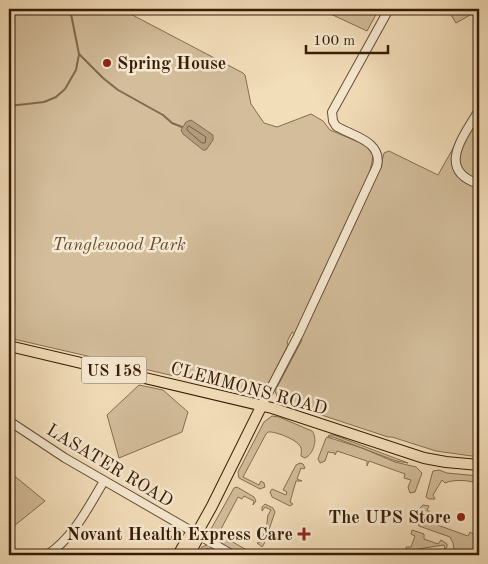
<svg xmlns="http://www.w3.org/2000/svg" width="488" height="564" viewBox="0 0 488 564" font-family="'Old Standard TT',serif">
<style>
.green{fill:#d3bd9b;stroke:#866c50}
.water{fill:#b39c7d;stroke:#82694d}
.lines{fill:none;stroke-linecap:round;stroke-linejoin:round}
.shore{stroke:#765c42;stroke-width:1}
.stream{stroke:#82694d;stroke-width:2}
.minor-casing{stroke:#674c33;stroke-width:10}
.major-casing{stroke:#381c06;stroke-width:12}
.minor{stroke:#f7ead2;stroke-width:8}
.major{stroke:#f3deba;stroke-width:10}
.poi-dot{fill:#8f2418;stroke:#f7ead2;stroke-width:2}
.labels{text-anchor:middle;stroke-width:5;stroke-linejoin:round;paint-order:stroke}
.shield{fill:#f7ead2;stroke:#715a43;stroke-width:1}
.shield-label{font-size:16px;font-weight:bold;fill:#381c06}
.poi-label{font-size:18px;font-weight:bold;fill:#381c06;stroke:#f7ead2;text-anchor:end}
.park-label{font-size:18px;font-style:italic;fill:#664c33;stroke:#f7ead2}
.street-label{font-size:18px;fill:#381c06;stroke:#f7ead2}
</style>
<rect width="100%" height="100%" fill="#f3deba"/>
<filter id="stains"><feTurbulence type="fractalNoise" baseFrequency=".004" numOctaves="4"/><feColorMatrix values="0 0 0 0 .2 0 0 0 0 .09 0 0 0 0 .02 0 0 0 .5 -.17"/></filter>
<radialGradient id="worn" r=".72"><stop offset=".6" stop-color="#630" stop-opacity="0"/><stop offset="1" stop-color="#630" stop-opacity=".3"/></radialGradient>
<path class="green" d="M9 9H121L243 73 245 75 251 104 264 123 277 127 311 114 323 121 330 130 370 147 374 152 369 176 295 334 292 332 287 342 288 345 269 383 264 385 257 395 9 338Z
M320 9H379L367 31Z
M452 9H479V10L456 23 451 15Z
M479 102V457L436 451 392 437H388L279 401 275 391 302 340 301 338 382 161 384 153 389 151 438 175Z
M139 385 163 390 188 412 182 432 119 458 107 415Z
M272 416 279 417 312 431C318 438 314 454 305 458L301 456C301 453 302 450 301 448 299 440 275 431 268 432L266 434 243 477 259 485 261 481 264 483 265 487 260 489 239 478 238 472 264 422Z
M329 435H334L408 463 396 461 333 437H328Z
M327 437 362 448 395 462 416 467 422 473 415 492 410 493 408 487 411 480 404 478 405 474 369 461 367 466V461L337 451 335 455V453L328 452 325 461 320 463 318 459 326 438Z
M300 463 303 464 305 468 304 469 301 468 297 479 302 481H296L290 502 293 504 290 506 272 497 270 492 272 489 286 495 287 492 283 490 296 465Z
M439 470 447 473 479 476V484C471 480 453 479 445 483L442 480 433 495 435 499H429L426 497 432 474 433 471Z
M12 474 45 501 9 530V477Z
M237 487 254 497 256 501 253 505 254 501 244 496 242 499 238 497 221 529 224 531 223 536 228 539 230 536 231 541 252 553V549L255 550 257 555H240L212 539 211 529 234 488Z
M265 504 273 508 275 512 264 544 262 547 257 543H259L266 530 268 515 271 510 265 507 262 511V507Z
M423 505 429 506 427 510 434 514 436 512 439 513 438 516 434 515 432 523 468 536 470 532 473 534 478 527 474 524 479 513V555H455L453 543 450 537 419 526 416 520 420 508Z
M412 530 424 534V539L438 544 441 540 447 544V547L445 549 444 545 418 549 417 553 406 549V547H411L415 536 411 534Z
M207 545 209 546 225 555H217L213 553 201 555 203 552 211 550 207 548 197 555 202 547Z"/>
<path class="water" d="M191 120 213 135V140L206 150H203L183 134 181 130 186 122Z"/>
<g class="lines">
<path class="shore" d="M189 126 206 137 205 143H202L188 131 187 129Z"/>
<path class="stream" d="M79 54 103 78 118 90 163 115 172 123 182 127
M9 106 44 102 56 97 65 89 76 70 79 54 70 9"/>
<defs>
<path id="minor" d="M479 110C464 136 435 170 479 184
M262 405 298 336 377 166C383 141 352 136 336 126L333 121 332 112 389 9
M9 421 65 458 233 555
M47 555C73 538 88 508 104 481"/>
<path id="major" d="M9 346 272 408 424 458 446 462 479 465
M178 555 189 536 197 533
M189 555 197 540V533L212 506 262 405"/>
</defs>
<use href="#minor" class="minor-casing"/>
<use href="#major" class="major-casing"/>
<use href="#minor" class="minor"/>
<use href="#major" class="major"/>
</g>
<g class="poi-dot">
<circle cx="107" cy="63" r="5"/>
<circle cx="461" cy="517" r="5"/>
<path d="M301.5 526.5h5v5h5v5h-5v5h-5v-5h-5v-5h5z"/>
</g>
<g class="labels">
<rect class="shield" x="81.5" y="356.5" width="65" height="27" rx="4"/>
<g class="shield-label">
<text x="114" y="376">US 158</text>
</g>
<g class="poi-label">
<text x="117" y="69" text-anchor="start">Spring House</text>
<text x="451" y="523">The UPS Store</text>
<text x="293" y="540">Novant Health Express Care</text>
</g>
<g class="park-label">
<text x="119" y="250">Tanglewood Park</text>
</g>
<g class="street-label">
<text transform="translate(249 388) rotate(15)" y="6">CLEMMONS ROAD</text>
<text transform="translate(110 465) rotate(31)" y="6">LASATER ROAD</text>
</g>
</g>
<rect width="488" height="564" fill="none" stroke="#f3deba" stroke-width="30"/>
<rect x="10" y="10" width="468" height="544" fill="none" stroke="#381c06" stroke-width="2.5"/>
<rect x="15" y="15" width="458" height="534" fill="none" stroke="#381c06"/>
<path d="M306 45v8h82v-8" fill="none" stroke="#381c06" stroke-width="2.5"/>
<text x="313" y="45" font-size="15" fill="#381c06" stroke="#f7ead2" stroke-width="4" paint-order="stroke">100 m</text>
<rect width="100%" height="100%" filter="url(#stains)"/>
<rect width="100%" height="100%" fill="url(#worn)"/>
</svg>
